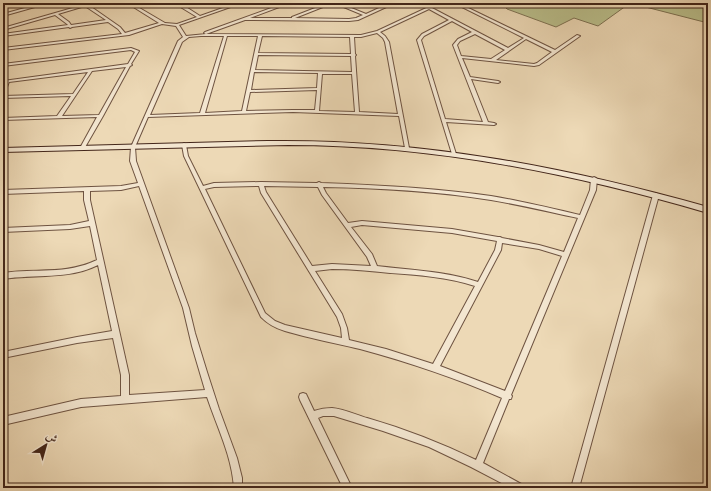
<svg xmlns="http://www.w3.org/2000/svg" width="711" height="491" viewBox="0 0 711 491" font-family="'IM FELL Great Primer',Amiri,serif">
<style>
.green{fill:#babf8c;stroke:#7e7253}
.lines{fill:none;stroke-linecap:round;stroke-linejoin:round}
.street-casing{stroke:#6e5341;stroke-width:2}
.secondary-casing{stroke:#43261a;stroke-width:2}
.street{fill:#f3e6d0;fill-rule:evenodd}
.secondary{fill:#f3e6d0;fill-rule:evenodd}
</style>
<rect width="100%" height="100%" fill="#edd9b6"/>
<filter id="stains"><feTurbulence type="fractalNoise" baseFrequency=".005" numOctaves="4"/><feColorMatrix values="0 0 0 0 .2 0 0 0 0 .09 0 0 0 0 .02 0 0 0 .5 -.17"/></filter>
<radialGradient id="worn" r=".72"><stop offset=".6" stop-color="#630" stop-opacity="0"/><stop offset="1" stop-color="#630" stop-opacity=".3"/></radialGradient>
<path class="green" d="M501 3H708V23L630 3 598 26 574 18 556 27 507 9Z"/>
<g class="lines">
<defs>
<path id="street" d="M43 3H49L3 16V14Z
M81 3H85L87 4 120 27 125 33 159 23 127 3H131L165 23 177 24 197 17 174 3H178L183 6 193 3H198L186 7 200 16 237 3H242L179 25 186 36 206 34 204 33 205 32 285 3H290L250 18H292V17L328 3H333L295 18 349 19 356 18 363 15 334 3H339L366 14 390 3H395L358 20 349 21 245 20 206 34 361 35 377 31 437 3H442L432 8 508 48 524 38 454 3H458L555 50 577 35 580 36 539 65 534 66 462 58 470 77 498 81 500 82 498 83 471 79 488 122 494 123 496 124 494 125 446 122 456 154 454 156 452 154 417 40 422 34 449 20 429 9 380 32 385 36 389 42 409 148V149H405V148L399 116 293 112 148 117 135 147 136 161 189 308 195 333 207 372 219 409 237 458 242 478V488H234C232 456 217 427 207 397L81 407 3 425V417L81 399 121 396V375L113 338 77 343 3 358V352L77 337 112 331 98 265C68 280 35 274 3 279V273C36 268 66 275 97 260L90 226 70 229 3 232V228L70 225 89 221 84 200V191L3 194V190L121 186 138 183 130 161 131 147 178 41 183 37 176 26 162 24 129 35 3 50V48L122 34 118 29 108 22 72 27 70 28 69 27 3 36V34L68 25 67 24 55 15 3 30V28L83 5ZM85 6 106 20 71 25 69 22 58 14ZM452 21 472 32 458 39 453 45 483 122 445 119 421 40 424 36ZM377 33 383 38 385 42 398 114 359 112 355 56 356 55 355 54 354 37H361ZM475 34 505 50 491 59 461 56 457 45 460 41ZM201 36H224L200 113 150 115 182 42 189 37ZM227 36H258L242 111 205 113ZM262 36 350 37 351 54 258 53ZM526 39 552 52 537 63 534 64 496 60ZM258 55 351 56 352 72 255 70ZM254 72 318 73 317 88 251 90ZM322 74H352L355 112 319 111ZM317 90 315 110H293L246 111 250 92ZM139 186 183 308 192 346 205 390 129 395V375L90 200V191L121 190Z
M131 48 139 51 131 64 132 65 130 66 103 116 84 149H80V148L97 117 3 120V118L57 116 71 96 3 98V96L73 94 88 72 9 82 5 92 3 93V86L4 83H3V81L128 64 135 52 131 50 3 66V64ZM126 67 99 115 62 116 92 71Z
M184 143 186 145 188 156 203 186 214 183 261 182 317 183 319 182 321 183C378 185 435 188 491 196 521 201 550 208 580 215L590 190 591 179 594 177 596 178 597 179 596 190 511 395 512 396 511 399H509L483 463 523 485 524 488H511L471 467 429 447 383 431 334 416H323L318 418 352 488H343L300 400 299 397 300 394 303 393 306 394 314 411C320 409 325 408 332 408 343 409 357 415 367 418 405 429 441 443 476 460L502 398C456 378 408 362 360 349 335 343 309 338 285 331 275 328 268 324 261 317L184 156 182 145ZM259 186 261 193 337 317 341 328 342 338 285 325 275 321 265 313 205 189 214 187ZM264 186 318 187 322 195 367 257 371 266 332 264 312 266 266 192ZM323 187C379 188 436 191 491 200 521 205 549 212 578 218L564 252 539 245 502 238 500 237H498L452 229 362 221 348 223 326 193ZM362 225 452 233 497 241 495 250 478 282C445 271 411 270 377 266L372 254 351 227ZM502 243 539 249 562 256 505 391 440 366 501 250ZM332 269C351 269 371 271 390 273 418 275 448 277 475 286L433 364 386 349 349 340 347 328 342 314 315 271Z
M656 193 659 195 579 488H571L653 195Z"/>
<path id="secondary" d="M268 141C420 139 562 166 708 207V213C571 173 432 145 288 145L3 152V148Z"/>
</defs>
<use href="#street" class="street-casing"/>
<use href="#secondary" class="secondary-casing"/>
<use href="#street" class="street"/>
<use href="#secondary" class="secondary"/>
</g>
<rect width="711" height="491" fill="none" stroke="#edd9b6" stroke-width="16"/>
<rect x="4" y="4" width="703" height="483" fill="none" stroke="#43261a" stroke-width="2"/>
<rect x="8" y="8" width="695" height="475" fill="none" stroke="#43261a"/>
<g transform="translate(46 445) rotate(37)" stroke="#f3e6d0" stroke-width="3" paint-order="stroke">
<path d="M0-3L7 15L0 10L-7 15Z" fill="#43261a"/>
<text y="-6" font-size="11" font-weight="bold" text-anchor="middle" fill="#43261a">ش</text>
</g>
<rect width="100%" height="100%" filter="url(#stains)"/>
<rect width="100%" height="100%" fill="url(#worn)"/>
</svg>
